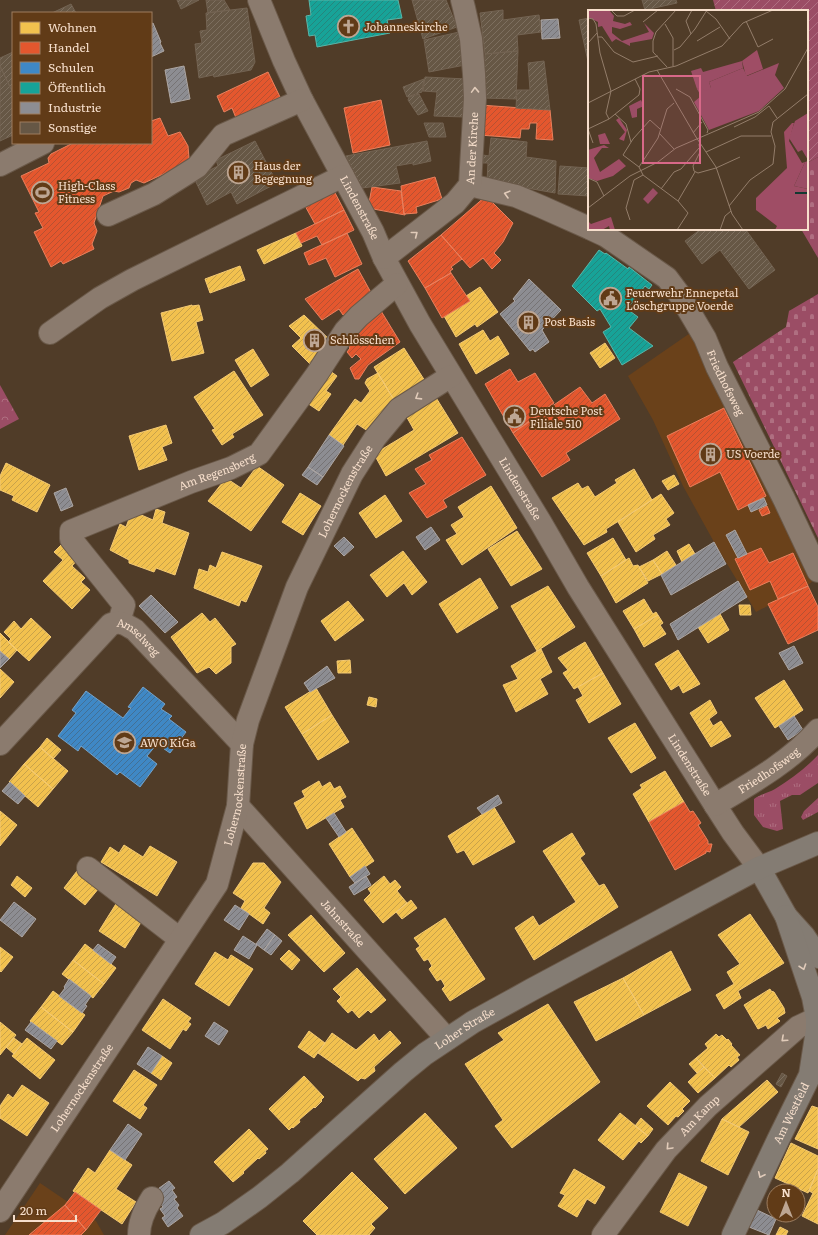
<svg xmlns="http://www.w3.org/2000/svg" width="818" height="1235" viewBox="0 0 818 1235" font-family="Literata,serif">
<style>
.built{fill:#6a411a}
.grass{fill:url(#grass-tufts)}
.cemetery{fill:url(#cemetery-stones)}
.park{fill:url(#park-crowns)}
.garden{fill:url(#garden-furrows)}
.homes{fill:url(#homes-hatch);stroke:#f4ca74}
.shops{fill:url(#shops-hatch);stroke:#ea805d}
.schools{fill:url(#schools-hatch);stroke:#76a2c7}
.public{fill:url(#public-hatch);stroke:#5ab5a8}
.industry{fill:url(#industry-hatch);stroke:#ada6a3}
.building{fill:url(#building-hatch);stroke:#736352}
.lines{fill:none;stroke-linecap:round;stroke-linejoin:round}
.minor-casing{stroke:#6a5949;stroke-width:24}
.major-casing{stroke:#6a5949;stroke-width:24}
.minor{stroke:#8b7b6e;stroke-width:22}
.major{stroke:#847c73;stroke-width:22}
.oneway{stroke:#e1cbb9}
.oneway2{stroke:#e0cbba}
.labels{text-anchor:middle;stroke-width:4;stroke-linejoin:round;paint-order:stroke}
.poi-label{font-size:11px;fill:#f7dfcc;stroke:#613b17;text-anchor:start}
.street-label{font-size:11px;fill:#f7dfcc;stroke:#613b17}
.inset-river{fill:none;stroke:#123931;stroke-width:2}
.inset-road{fill:none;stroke:#937d6a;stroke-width:1}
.view{fill:#d76888;fill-opacity:0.15;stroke:#d76888;stroke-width:2}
.inset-edge{fill:none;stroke:#f7dfcc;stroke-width:2}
</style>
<defs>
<pattern id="grass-tufts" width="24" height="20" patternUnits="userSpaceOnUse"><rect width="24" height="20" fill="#9b4d65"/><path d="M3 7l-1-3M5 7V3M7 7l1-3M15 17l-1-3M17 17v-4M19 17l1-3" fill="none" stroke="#af6f81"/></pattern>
<pattern id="cemetery-stones" width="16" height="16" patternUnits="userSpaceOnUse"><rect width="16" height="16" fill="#9b4d65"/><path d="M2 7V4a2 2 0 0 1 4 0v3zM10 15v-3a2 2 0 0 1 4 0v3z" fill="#af6f81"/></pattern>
<pattern id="park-crowns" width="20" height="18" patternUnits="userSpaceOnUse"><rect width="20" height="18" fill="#9b4d65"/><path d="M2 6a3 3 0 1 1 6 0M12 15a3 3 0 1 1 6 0" fill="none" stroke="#af6f81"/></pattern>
<pattern id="garden-furrows" width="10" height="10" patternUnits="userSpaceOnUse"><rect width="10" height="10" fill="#9b4d65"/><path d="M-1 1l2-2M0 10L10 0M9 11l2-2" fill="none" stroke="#af6f81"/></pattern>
<pattern id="homes-hatch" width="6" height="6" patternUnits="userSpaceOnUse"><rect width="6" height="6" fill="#f2c14e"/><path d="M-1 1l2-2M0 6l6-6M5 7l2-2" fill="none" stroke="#c8a24a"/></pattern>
<pattern id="shops-hatch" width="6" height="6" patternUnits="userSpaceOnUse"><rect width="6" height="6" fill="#e4572e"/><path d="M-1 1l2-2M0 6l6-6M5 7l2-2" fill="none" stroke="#b65132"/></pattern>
<pattern id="schools-hatch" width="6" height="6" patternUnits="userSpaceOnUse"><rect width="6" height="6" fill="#3f88c5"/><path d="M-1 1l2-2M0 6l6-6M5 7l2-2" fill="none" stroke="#437095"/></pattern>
<pattern id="public-hatch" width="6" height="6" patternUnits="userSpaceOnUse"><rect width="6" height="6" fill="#17a398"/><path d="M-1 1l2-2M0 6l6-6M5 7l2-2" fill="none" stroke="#26867d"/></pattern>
<pattern id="industry-hatch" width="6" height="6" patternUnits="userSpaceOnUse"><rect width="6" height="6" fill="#8d8d92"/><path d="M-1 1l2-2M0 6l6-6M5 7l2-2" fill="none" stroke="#767374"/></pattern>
<pattern id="building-hatch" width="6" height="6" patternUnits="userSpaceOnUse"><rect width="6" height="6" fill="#665745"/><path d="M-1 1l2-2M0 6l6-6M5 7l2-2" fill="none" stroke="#7d6f5f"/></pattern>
</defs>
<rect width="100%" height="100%" fill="#503c28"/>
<path class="built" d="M696 329 814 580 808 585 756 612 714 542 683 486 653 420 628 376Z
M40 1183 96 1221 104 1235H5Z"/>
<path class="grass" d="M818 755V783L800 795H792L780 801 783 829 777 831 763 827 754 815V799C761 794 768 793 775 789 790 780 806 768 818 755Z
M818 798V812L803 820 801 817 804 811Z"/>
<path class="cemetery" d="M818 157V258L801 229H807V163Z
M818 294V538L733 362 786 327 789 311Z"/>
<path class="park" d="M0 385 19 419 0 429Z"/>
<path class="garden" d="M713 0H818V157L807 163V11H716Z"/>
<path class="homes" d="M296 233 302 246 264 264 257 250Z
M240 266 245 280 210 293 205 279Z
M480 287 498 312 477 327 475 324 456 337 444 316 470 301 466 296Z
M192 305V306L199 305 203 320 196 322 204 353 172 361 161 313Z
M304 315 333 343 312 366 292 346 301 338 289 326Z
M483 330 490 341 498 336 509 354 476 374 459 344Z
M605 343 615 358 600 368 590 353Z
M404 348 425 381 394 400 374 367Z
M253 349 269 375 251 387 235 360Z
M326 368 337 376 326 391 331 394 319 411 304 401Z
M234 371 263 415 232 434 234 437 222 445 212 430 215 429 194 397Z
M378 373 394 400 371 433 357 424 343 445 329 435 355 399 361 403 370 391 365 383 367 379Z
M435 396 458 433 386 476 374 454 414 430 405 414Z
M166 425 172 443 162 447 167 460 139 470 129 436Z
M6 463 50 485 37 512 12 500 14 496 0 490V476Z
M257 466 284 485 251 531 208 501 226 478 241 488Z
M634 469 652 500 606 529 607 532 584 545 552 498 578 483 582 489 588 486 595 497 617 483 615 480Z
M674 475 679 484 668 490 662 481Z
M491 486 517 528 462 565 446 540 457 534 451 525 464 517 458 507Z
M300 493 321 506 303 535 282 522Z
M661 494 674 513 666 519 670 525 653 535 655 539 636 552 618 522Z
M385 495 402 521 376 538 359 513Z
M156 509 165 512 162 523 189 533 175 575 156 568 154 572 129 563V560L110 550 120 524 126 527 132 511 153 520Z
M517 531 542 569 511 586 488 549Z
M613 538 626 560 601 576 587 553Z
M62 544 78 559 72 566 85 578 81 582 90 590 72 609 43 581 63 560 54 552Z
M689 544 695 554 682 562 677 551Z
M403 551 427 582 412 595 404 583 387 597 370 575Z
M667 551 676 565 662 574 653 560Z
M222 552 262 566 246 602 241 600 239 606 194 588 199 569 208 572 210 565 216 568Z
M629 558 633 566 638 565 648 583 616 603 601 576Z
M653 560 662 574 648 581 639 567Z
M480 578 498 608 457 633 439 604Z
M548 586 575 627 537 651 511 606Z
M644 599 653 614 656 612 658 615 634 629 623 611Z
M348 601 364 620 335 641 321 621Z
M739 605H750L751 615H740Z
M202 613 210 622 215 618 236 644 231 647V663L216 674 209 667 197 673 171 637Z
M720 614 729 630 708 643 698 627Z
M658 615 663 623 660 625 666 634 644 647 634 629Z
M31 618 51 637 29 661 8 642 11 639 4 632 14 621 21 629Z
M0 633 17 650 9 659 0 651Z
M585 642 603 673 574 689 563 673 568 670 558 658Z
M541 649 552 672 540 679 548 694 516 712 503 685 518 679 511 666Z
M678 650 700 684 683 693 679 685 671 690 655 664Z
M350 660 351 673H338L337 661Z
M0 669 14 682 0 698Z
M603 673 621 704 589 723 576 700 583 696 578 687Z
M784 680 803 710 775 728 755 698Z
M316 688 332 715 302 734 285 707Z
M369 697 377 699 376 707 367 705Z
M710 700 717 713 709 719 713 726 721 721 731 736 711 747 690 713Z
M332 715 349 742 318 760 302 734Z
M635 723 656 758 631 773 608 738Z
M47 738 61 750 53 759 40 747Z
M40 747 68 771 53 789 24 764Z
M24 764 53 789 38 807 9 782Z
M665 771 684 802 649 822 633 794 642 788 640 785Z
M319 781 322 787 330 782 334 789 340 786 346 797 340 800 344 807 307 829 294 803 305 797 302 791Z
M494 807 515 842 473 865 464 850 457 853 448 836Z
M0 811 17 825 0 846Z
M352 828 374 861 350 877 329 844Z
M572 833 585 854 580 858 599 886 604 884 618 907 534 960 515 928 533 916 539 926 576 902 543 851Z
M124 845 143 857 150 846 177 862 157 896 101 862 110 847 119 853Z
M253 863H264L281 882 264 908 270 913 263 924 241 908 245 901 233 893Z
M77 871 99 888 85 905 64 888Z
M17 876 32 888 25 897 11 885Z
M384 876 390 884 395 880 401 887 397 891 407 903 383 923 364 900 371 893 368 889Z
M119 899 145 916 125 948 99 931Z
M411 900 417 908 402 919 396 912Z
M750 914 784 963 738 991 741 998 724 1009 716 995 734 984 727 972 740 964 718 935Z
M311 915 345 953 324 972 288 935Z
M445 918 485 979 450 1001 442 989 445 986 441 979 437 981 429 969 432 966 428 959 424 961 416 949 420 946 414 938Z
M85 944 116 968 104 984 73 960Z
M0 947 13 957 1 972 0 971Z
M289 950 300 960 292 970 280 959Z
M671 951 691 990 644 1015 623 978Z
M215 952 228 960 231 955 253 969 229 1006 195 984Z
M73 960 104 984 93 998 62 974Z
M357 968 386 1000 371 1013 368 1010 359 1018 352 1010 348 1013 337 1001 341 997 333 989Z
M623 978 644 1015 596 1041 574 1002Z
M770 989 771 991 774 992 784 1008 785 1013 777 1018 780 1021 768 1029 766 1025 758 1029 744 1005Z
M53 991 85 1015 73 1032 41 1007Z
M163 999 191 1018 188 1022 191 1024 186 1031 183 1029 170 1049 142 1030Z
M548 1004 600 1082 512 1148 495 1126 503 1120 465 1064 504 1040 498 1033Z
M41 1007 73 1032 62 1045 30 1021Z
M0 1022 16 1035 0 1055Z
M309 1031 325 1043 314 1058 298 1047Z
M390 1031 401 1043 374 1067 375 1071 365 1079 361 1078 358 1081 318 1053 332 1033 356 1050 374 1034 379 1041Z
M716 1034 719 1037 722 1035 727 1040 728 1039 732 1044 731 1045 740 1055 737 1057 739 1060 731 1067 729 1065 715 1078 696 1058 708 1048 705 1044Z
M14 1038 22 1044 14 1054 6 1047Z
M27 1038 55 1060 40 1079 12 1056Z
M162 1056 172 1063 161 1080 151 1073Z
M696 1058 704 1067 697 1073 689 1064Z
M704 1067 715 1078 698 1093 688 1082Z
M134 1070 157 1085 143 1105 147 1108 140 1119 113 1101Z
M304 1076 324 1097 321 1100 322 1101 315 1108 314 1107 299 1120 300 1122 293 1128 292 1127 289 1130 269 1109Z
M767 1080 778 1092 739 1127 722 1119Z
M670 1082 690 1101 682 1109 684 1111 678 1117 676 1116 668 1125 647 1106Z
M22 1085 49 1103 27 1136 0 1118V1106L8 1094 13 1098Z
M812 1106 818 1108V1149L795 1139Z
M425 1113 457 1148 405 1194 374 1159Z
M620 1113 648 1136 641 1143 639 1141 623 1160 598 1140Z
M641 1118 653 1129 648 1136 635 1126Z
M722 1119 749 1132 728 1175 701 1161Z
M249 1129 268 1149 265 1151 266 1153 259 1159 258 1158 243 1172 244 1173 233 1182 214 1162Z
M791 1143 818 1156V1169L808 1193 775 1178Z
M110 1150 132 1165 116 1189 136 1202 122 1224 73 1191 88 1168 95 1173Z
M574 1169 605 1187 595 1204 587 1199 577 1217 558 1206 565 1195 560 1193Z
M818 1169V1224L802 1216 813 1193 809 1191Z
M352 1172 388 1208 371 1224 375 1228 369 1235H317L303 1221Z
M679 1173 707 1187 688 1226 660 1212Z
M780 1227 788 1231 786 1235H776Z"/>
<path class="shops" d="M268 72 280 97 236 118 232 108 224 112 217 96Z
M381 100 390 145 353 153 344 108Z
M480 105 550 110 553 140 536 139 537 123H530L529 129H521L520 138 479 135Z
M160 118 168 136 180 132 188 146 189 158 187 163 144 183 136 180 131 183 129 188 119 192 114 191 103 196 94 223 97 231 92 244 94 249 63 264 61 261 51 267 34 232 43 228 35 213 39 212 21 176 49 163 48 158 51 154 73 143H151V121Z
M435 177 442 199 416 207 417 213 404 214 401 186Z
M372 187 401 191 404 214 405 213V215L368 208Z
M333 189 344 210 315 224 304 204Z
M486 196 513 223 503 242 494 253 501 260 492 269 483 258 470 268 441 235Z
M344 210 354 230 322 245 317 236 301 243 296 233Z
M347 233 362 264 335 277 326 258 309 265 304 253Z
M441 235 462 259 451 267 453 269 450 271 451 273 425 288 408 261Z
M358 269 374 298 343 315 339 309 322 320 305 299Z
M451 273 470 301 442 318 425 288Z
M378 306 400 342 368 365 359 379H355L350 368 361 359 356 354 352 358 347 352 350 348 344 340Z
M510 369 518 382 535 373 554 403 513 433 485 384Z
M580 387 592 403 605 394 620 419 566 453 570 460 542 477 513 433Z
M724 408 766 496 738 510 720 472 690 487 667 436Z
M462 437 486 475 443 500 447 507 427 518 409 493 426 484 415 469 432 460 429 455Z
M767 506 770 513 762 516 759 510Z
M761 548 769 563 793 553 808 586 778 599 770 581 750 590 735 559Z
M808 586 818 607V630L788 644 768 604Z
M684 802 690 812 693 811 701 823 698 825 708 841V844H712L710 852 706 851V853L675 870 649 822Z
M75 1192 101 1210 86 1230 65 1205Z
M65 1205 86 1230 81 1235H29Z"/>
<path class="schools" d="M143 687 165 704 161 709 172 716 169 719 186 732 170 753 157 744 147 756 157 764 140 787 120 772 117 775 81 746 78 751 58 736 76 713 72 710 86 691 123 718 131 708 128 707Z"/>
<path class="public" d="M309 0H398L402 18 387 20 390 33 317 47 315 35 309 36 306 16 311 15Z
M599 250 605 254 606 253 628 269 629 267 652 285 649 289 645 286 627 309 638 317 629 328 653 346 622 365 603 332 611 327 600 309 597 311 572 286Z"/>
<path class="industry" d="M558 19 560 38 542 39 541 20Z
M151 23V24L153 23 161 42 160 43 164 51 151 57Z
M184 66 190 99 171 103 165 70Z
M529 279 561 310 542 330 549 342 535 352 533 349 530 351 500 314 515 301 513 299Z
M329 435 344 446 323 477 308 467Z
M308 467 323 477 317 485 302 475Z
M66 488 73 506 61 511 54 493Z
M764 498 767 505 751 512 748 505Z
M431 527 440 540 425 550 416 537Z
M735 530 747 554 738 558 726 535Z
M344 537 354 547 344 556 334 546Z
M714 542 726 564 671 595 661 575Z
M738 581 747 597 678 640 670 624Z
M151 595 178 622 165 633 139 606Z
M794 646 803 663 789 670 779 653Z
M0 651 9 659 0 668Z
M327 666 335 678 310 692 304 683Z
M794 716 803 730 788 740 779 726Z
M10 782 25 796 18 804 2 791Z
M498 795 502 803 482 814 477 808Z
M334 813 346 832 339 837 326 818Z
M365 866 370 874 355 883 350 877Z
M366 876 371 885 354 895 349 887Z
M14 902 36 919 22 937 0 920Z
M235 905 249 914 239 930 224 920Z
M267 929 275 935 264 950 256 944Z
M275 935 282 941 271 955 264 950Z
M243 936 257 945 249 959 234 950Z
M98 944 116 957 111 964 93 950Z
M69 979 91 996 85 1005 87 1006 82 1013 59 996 65 988 64 987Z
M31 1022 57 1041 51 1049 25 1030Z
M214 1022 228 1031 219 1045 205 1036Z
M148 1047 162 1056 151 1073 137 1064Z
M128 1124 142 1134 125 1160 110 1150Z
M169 1181 175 1188 172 1190 177 1197 174 1199 179 1205 177 1208 183 1216 168 1227 162 1218 165 1216 160 1209 163 1207 157 1200 155 1191Z
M757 1210 776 1219 769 1235 749 1227Z"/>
<path class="building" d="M177 0H199L181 9Z
M206 0H224L230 10 208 13Z
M412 0H446L457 27 423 39Z
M642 0H676L677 3 645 10Z
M71 4 76 13H52Z
M247 8 255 62 251 70 214 77 213 75 199 78 195 44 202 43 200 31 207 30 206 13Z
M503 10V20L539 15 541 32 517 35 518 51 485 54 480 13Z
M589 18V66L579 20Z
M459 32 465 65 429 72 424 40Z
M518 51 516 99 483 98 485 54Z
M13 52V88L11 89 0 66V58Z
M544 61 550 110 516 108 517 90H530L528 63Z
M0 66 13 93V135L0 141Z
M425 77 467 79 465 117 434 116 437 92 423 91Z
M424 79 422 92 407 97 403 87Z
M419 94 428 111 418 115 408 100 409 97Z
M424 123H443L446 137H429Z
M491 138 527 142 526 157 556 161 555 193 487 181 488 163H483V155L489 156Z
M255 141 277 183 237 204 231 192 207 205 194 178 218 166 216 160Z
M427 141 431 161 413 165V163L396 166 400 183 362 188 346 156Z
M560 166 589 168V196L558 194Z
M701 229H741L743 232 746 230 775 270 749 289 720 250 702 264 685 241Z
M782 1073 787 1076 781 1087 776 1084Z"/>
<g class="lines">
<defs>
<g id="minor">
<path id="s1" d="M259 0 284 61 302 100 373 232 384 258 420 324 541 523 578 587 715 805 733 833 759 868"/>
<path d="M0 165 43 143"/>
<path d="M470 185 516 196 542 207 589 228"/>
<path d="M108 215 154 194 197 167 223 135 302 100"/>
<path id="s2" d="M591 229 606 236 667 278 679 294 705 338 717 367 784 499 818 571"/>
<path id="s3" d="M384 258 455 203 470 185 475 98 474 74 471 39 464 8 462 0"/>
<path d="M50 333 100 298 132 280 343 176"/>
<path id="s4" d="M119 622 124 605 71 539V531L191 482 231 468 259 454 317 374 345 331 359 316 397 284"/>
<path id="s5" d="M0 744 111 624C122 621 125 624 135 630L242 744"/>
<path id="s6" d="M715 805C750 784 791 761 818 730"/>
<path id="s7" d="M238 806 447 1039"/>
<path d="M88 868 180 939"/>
<path id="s8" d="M0 1211 217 884 238 806 242 744 248 720 297 587 352 474 375 438 399 409 451 376"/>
<path d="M139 1235C139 1221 145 1209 152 1198"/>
<path id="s9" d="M603 1235 666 1150 708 1106 798 1027 817 1018"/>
</g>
<g id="major">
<path d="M759 868 786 916 804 936 818 957"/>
<path id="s10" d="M201 1235 223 1223 260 1197 290 1173 403 1072 425 1054 473 1022 531 990 759 868 818 843"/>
<path id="s11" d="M733 1235 778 1140 810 1075 817 1030V1018L813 997 786 916"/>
</g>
</defs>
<use href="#minor" class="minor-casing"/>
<use href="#major" class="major-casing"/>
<use href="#minor" class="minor"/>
<use href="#major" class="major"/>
</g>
<defs><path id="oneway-chevron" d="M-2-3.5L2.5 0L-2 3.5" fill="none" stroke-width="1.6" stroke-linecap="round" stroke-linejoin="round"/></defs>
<g class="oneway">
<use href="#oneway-chevron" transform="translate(475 90) rotate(-92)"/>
<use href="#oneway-chevron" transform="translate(507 194) rotate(-165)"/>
<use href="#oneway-chevron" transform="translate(415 234) rotate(-38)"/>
<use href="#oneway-chevron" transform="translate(418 397) rotate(148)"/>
<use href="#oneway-chevron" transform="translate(784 1039) rotate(138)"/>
<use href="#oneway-chevron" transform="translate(669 1147) rotate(133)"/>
</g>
<g class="oneway2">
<use href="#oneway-chevron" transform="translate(803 967) rotate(71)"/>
<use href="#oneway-chevron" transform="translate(761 1175) rotate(115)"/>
</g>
<defs>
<symbol id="church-ring" viewBox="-11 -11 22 22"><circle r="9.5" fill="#613b17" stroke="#bda693" stroke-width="1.5"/><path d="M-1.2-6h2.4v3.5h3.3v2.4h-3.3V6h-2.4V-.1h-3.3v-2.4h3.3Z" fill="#bda693"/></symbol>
<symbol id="building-ring" viewBox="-11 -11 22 22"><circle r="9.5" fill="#613b17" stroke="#bda693" stroke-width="1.5"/><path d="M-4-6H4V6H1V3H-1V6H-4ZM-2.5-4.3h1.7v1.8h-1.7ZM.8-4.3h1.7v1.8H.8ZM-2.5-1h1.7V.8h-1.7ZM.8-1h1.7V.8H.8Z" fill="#bda693"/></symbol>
<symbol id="stadium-ring" viewBox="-11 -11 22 22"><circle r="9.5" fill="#613b17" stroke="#bda693" stroke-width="1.5"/><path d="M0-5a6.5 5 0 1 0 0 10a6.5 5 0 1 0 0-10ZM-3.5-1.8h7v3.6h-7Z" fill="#bda693"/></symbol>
<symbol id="civic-ring" viewBox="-11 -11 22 22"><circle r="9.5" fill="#613b17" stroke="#bda693" stroke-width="1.5"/><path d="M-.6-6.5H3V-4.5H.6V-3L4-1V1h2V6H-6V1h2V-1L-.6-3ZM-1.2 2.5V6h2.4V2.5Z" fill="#bda693"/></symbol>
<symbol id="school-ring" viewBox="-11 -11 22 22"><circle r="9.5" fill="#613b17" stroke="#bda693" stroke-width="1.5"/><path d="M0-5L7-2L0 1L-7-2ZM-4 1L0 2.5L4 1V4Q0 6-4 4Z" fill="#bda693"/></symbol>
</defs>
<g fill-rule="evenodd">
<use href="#church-ring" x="336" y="14" width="25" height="25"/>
<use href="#building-ring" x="226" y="160" width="25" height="25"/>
<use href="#stadium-ring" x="30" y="180" width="25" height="25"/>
<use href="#civic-ring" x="598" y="286" width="25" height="25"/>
<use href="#building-ring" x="516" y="310" width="25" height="25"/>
<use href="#building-ring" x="302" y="328" width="25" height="25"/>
<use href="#civic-ring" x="502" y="404" width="25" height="25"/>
<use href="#building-ring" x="698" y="442" width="25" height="25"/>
<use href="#school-ring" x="112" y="730" width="25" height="25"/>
</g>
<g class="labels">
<g class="poi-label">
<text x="364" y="31">Johanneskirche</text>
<text x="254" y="170">Haus der<tspan x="254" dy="13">Begegnung</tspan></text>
<text x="58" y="190">High-Class<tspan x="58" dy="13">Fitness</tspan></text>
<text x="626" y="297">Feuerwehr Ennepetal<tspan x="626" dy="13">Löschgruppe Voerde</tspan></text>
<text x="544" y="326">Post Basis</text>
<text x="330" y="344">Schlösschen</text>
<text x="530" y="415">Deutsche Post<tspan x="530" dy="13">Filiale 510</tspan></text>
<text x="726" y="458">US Voerde</text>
<text x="140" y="747">AWO KiGa</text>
</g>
<g class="street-label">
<text dy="4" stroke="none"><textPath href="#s3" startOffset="150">An der Kirche</textPath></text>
<text dy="4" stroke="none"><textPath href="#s1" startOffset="231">Lindenstraße</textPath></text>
<text dy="4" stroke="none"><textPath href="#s2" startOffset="211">Friedhofsweg</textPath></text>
<text dy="4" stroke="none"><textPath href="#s4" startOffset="268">Am Regensberg</textPath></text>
<text dy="4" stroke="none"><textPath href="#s1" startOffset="555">Lindenstraße</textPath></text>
<text dy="4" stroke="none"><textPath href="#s8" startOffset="809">Lohernockenstraße</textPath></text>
<text dy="4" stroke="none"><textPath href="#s5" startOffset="196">Amselweg</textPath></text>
<text dy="4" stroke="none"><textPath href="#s1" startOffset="879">Lindenstraße</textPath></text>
<text dy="4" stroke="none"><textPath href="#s6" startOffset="64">Friedhofsweg</textPath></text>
<text dy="4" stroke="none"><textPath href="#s8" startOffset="484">Lohernockenstraße</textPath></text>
<text dy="4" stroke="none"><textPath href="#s7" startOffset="157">Jahnstraße</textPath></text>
<text dy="4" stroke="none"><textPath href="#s10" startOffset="336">Loher Straße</textPath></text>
<text dy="4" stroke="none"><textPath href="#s8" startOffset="148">Lohernockenstraße</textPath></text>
<text dy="4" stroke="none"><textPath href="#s11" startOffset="135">Am Westfeld</textPath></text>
<text dy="4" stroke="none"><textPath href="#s9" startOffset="154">Am Kamp</textPath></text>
</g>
</g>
<g transform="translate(588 10)">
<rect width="220" height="220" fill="#503c28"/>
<path d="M220 103V150L214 140 210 142 201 128 207 111ZM220 151V179L206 176 217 152Z" fill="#9b4d65"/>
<path d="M169 40 175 59 158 66 154 51ZM31 108 39 120 36 131 31 129 37 122 28 110ZM204 113H206L201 131 214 153 217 152 206 176 220 179V220H187L189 216 168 200V188L199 158 196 122ZM17 123 22 134H12L10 125ZM16 135 21 138H14L6 148 12 162 31 149 38 156 25 166 9 171 0 168V140ZM23 207 27 220H22L21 216 14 220H0V211L3 214Z" fill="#9f4d65"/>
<path d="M191 53 187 65 196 78 171 101 121 120 106 92 113 86 109 79 113 76 123 78 121 72 155 58 159 66Z" fill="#9b4d65"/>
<path d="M0 0H21L26 6 25 11 37 14 42 12 44 15 32 19 24 17V23L34 31 61 22 56 13 66 23 64 29 42 33V36L28 29 24 32 14 16 10 17V12L0 7ZM53 90 56 96 49 99V107L44 108 41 96Z" fill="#9b4d65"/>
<path d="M154 51 155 58 121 72 123 78 117 81 113 77 109 79 103 61 113 58 115 62Z" fill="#9b4d65"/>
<path d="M65 178 70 183 60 194 55 189Z" fill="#9b4d65"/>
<path class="inset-river" d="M207 183H220"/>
<path class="inset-road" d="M23 0 29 6H36L47 0M118 1 128 9 142 29M0 8 5 9 8 14 12 43 23 81 18 103 21 109M158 11 170 37 185 29M55 12 70 0M77 14 85 28V56M103 24 98 11 104 0M10 27H14L26 42 45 52 70 46M109 31 132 17M0 33 9 23M86 40 92 37 107 19 119 0M79 57 65 42V31L68 22 88 0M69 60 108 127M88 79 102 87 120 120 119 123M0 93 61 62 88 56 134 36 155 13 185 0M27 104 38 114 43 132M146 117 167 107 181 96 189 108M0 119 21 109 51 85 52 79 47 69M0 119 5 133M72 119 62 110 45 129 35 145 51 157 55 165 90 191M71 123 86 139M105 123 114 112M108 127 128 157 144 204 155 220M111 134 112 142 105 156 106 161 110 163 128 158M118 142 153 126H183M51 157 70 128 79 99 86 93M128 158 152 147M0 168 9 172 16 186M73 179 86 162 93 159 111 138M141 196 162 170 185 154 187 136 183 122 185 112 220 84M0 198 42 166 70 152 88 138 171 102 197 79 220 38M42 210 38 198 46 170 55 165M89 220 100 203 90 191 107 162M132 220 137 206 143 201"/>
<path class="view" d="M55 66H112V153H55Z"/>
<rect width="220" height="220" class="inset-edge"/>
</g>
<rect x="12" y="12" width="140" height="132" fill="#613b17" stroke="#9d7d5f"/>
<rect x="20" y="22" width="20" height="12" fill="#f2c14e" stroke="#9d7d5f"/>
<text x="48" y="32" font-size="12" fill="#f7dfcc">Wohnen</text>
<rect x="20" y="42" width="20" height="12" fill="#e4572e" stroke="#9d7d5f"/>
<text x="48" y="52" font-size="12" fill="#f7dfcc">Handel</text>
<rect x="20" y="62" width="20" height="12" fill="#3f88c5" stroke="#9d7d5f"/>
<text x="48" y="72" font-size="12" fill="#f7dfcc">Schulen</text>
<rect x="20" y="82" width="20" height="12" fill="#17a398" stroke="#9d7d5f"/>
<text x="48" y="92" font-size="12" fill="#f7dfcc">Öffentlich</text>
<rect x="20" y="102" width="20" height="12" fill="#8d8d92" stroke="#9d7d5f"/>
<text x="48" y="112" font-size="12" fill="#f7dfcc">Industrie</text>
<rect x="20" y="122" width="20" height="12" fill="#665745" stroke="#9d7d5f"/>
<text x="48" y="132" font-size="12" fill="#f7dfcc">Sonstige</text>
<g transform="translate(786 1203)"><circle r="19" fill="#613b17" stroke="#9d7d5f"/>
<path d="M0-3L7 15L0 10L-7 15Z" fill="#bda693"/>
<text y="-6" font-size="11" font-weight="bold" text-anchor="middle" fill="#f7dfcc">N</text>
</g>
<path d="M14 1215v6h62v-6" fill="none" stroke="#f7dfcc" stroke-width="2"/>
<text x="20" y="1215" font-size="12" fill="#f7dfcc" stroke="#613b17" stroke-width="3" paint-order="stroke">20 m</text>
</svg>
